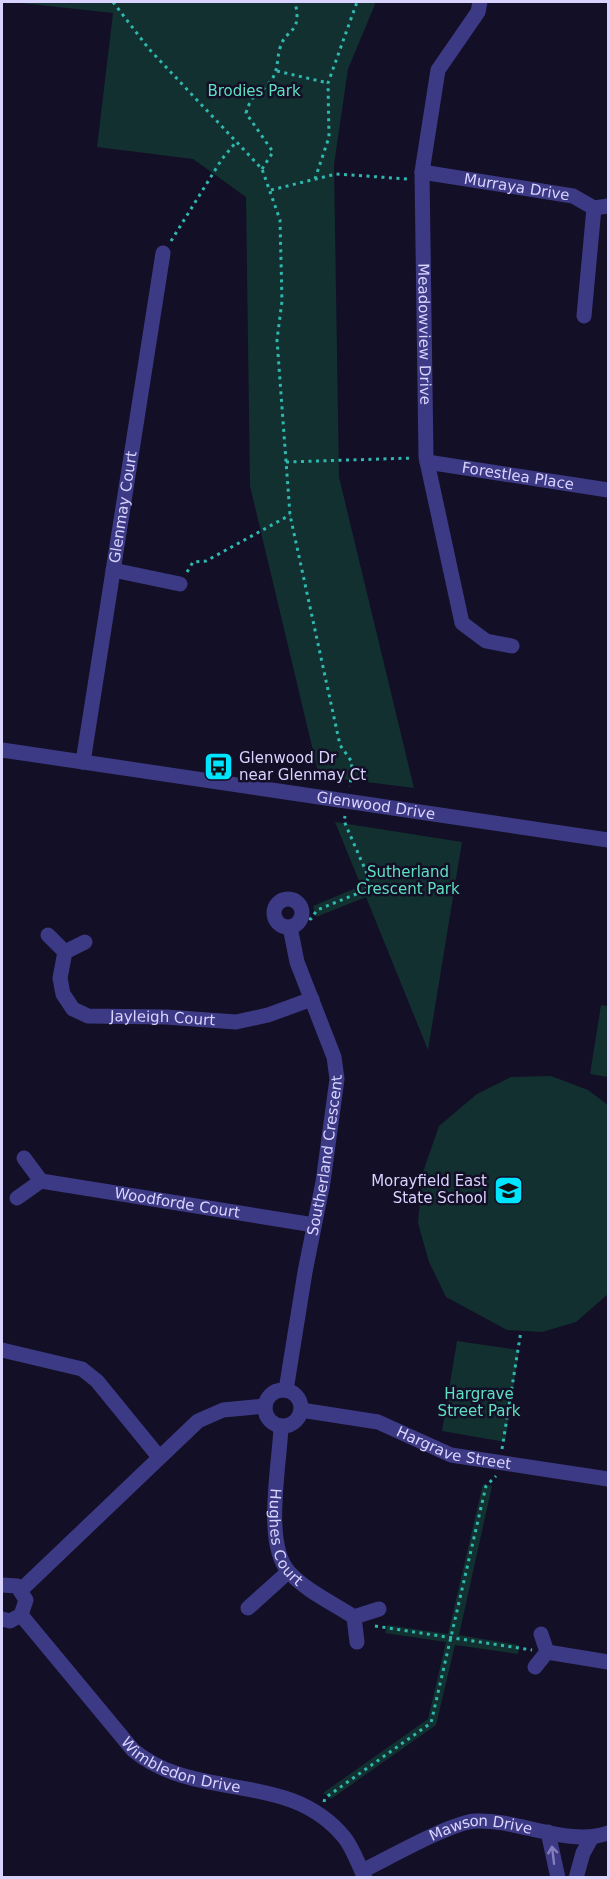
<svg xmlns="http://www.w3.org/2000/svg" width="610" height="1879" viewBox="0 0 610 1879" font-family="'DejaVu Sans',sans-serif">
<style>
.green{fill:#12302f}
.lines{fill:none;stroke-linecap:round;stroke-linejoin:round}
.path{stroke:#2fb8b0;stroke-width:3;stroke-dasharray:3 4.5;stroke-linecap:butt}
.minor{stroke:#3d3a85;stroke-width:15}
.tertiary{stroke:#3d3a85;stroke-width:15}
.oneway{stroke:#837fbc}
.labels{text-anchor:middle;stroke-width:5;stroke-linejoin:round;paint-order:stroke}
.park-label{font-size:15px;fill:#5fe0c0;stroke:#130f26}
.street-label{font-size:15px;fill:#d9d4ff;stroke:#130f26}
.poi-label{font-size:15px;fill:#d9d4ff;stroke:#130f26;text-anchor:start}
</style>
<rect width="100%" height="100%" fill="#130f26"/>
<path class="green" d="M12 2H376L348 69 334 165 339 477 414 788 319 776 250 486 246 197 193 159 97 147 113 13Z
M335 822 462 842 428 1050 366 897 316 917 313 906 361 886Z
M601 1005 608 1006V1077L590 1074Z
M551 1076 588 1090 608 1105V1294L576 1322 542 1332 507 1330 446 1297 429 1262 418 1223 422 1175 439 1126 477 1094 511 1077Z
M457 1341 519 1350 505 1442 442 1431Z
M483 1484 492 1486 459 1635 519 1645 518 1654 455 1645 436 1725 331 1799 323 1793 428 1719 446 1642 385 1633 387 1625 448 1634Z"/>
<g class="lines">
<path class="path" d="M113 2 149 49 262 169 280 220 282 301 277 340 290 515 340 745 352 762 350 787
M277 71 328 83
M262 169 273 152 246 113C253 91 255 99 268 84 279 73 276 62 280 48 285 28 303 35 295 2
M315 179 329 137 328 83 357 2
M271 190 336 174 408 179
M171 241 222 159 236 142
M286 462 413 458
M187 572 193 562 206 561 290 515
M302 916 311 919 317 910 366 890 368 876 344 821 345 816
M502 1449 521 1331
M375 1626 532 1650
M324 1802 325 1798 431 1723 486 1486 496 1476"/>
<g class="minor">
<path id="s1" d="M480 2 478 12 438 70 422 172 426 457 462 623 486 641 512 646"/>
<path id="s2" d="M422 172 573 196 594 208 608 206"/>
<path d="M584 316 594 208"/>
<path id="s3" d="M427 462 608 490"/>
<path d="M113 570 180 584"/>
<path id="s4" d="M83 762 163 253"/>
<circle cx="288" cy="913" r="14"/>
<path d="M48 935 65 952 85 942"/>
<path id="s5" d="M65 952 60 978 63 994 73 1009 88 1016 166 1017 236 1022 268 1015 312 999"/>
<path id="s6" d="M41 1181 314 1225"/>
<path d="M17 1198 41 1181 24 1158"/>
<path d="M2 1350 82 1369 97 1381 159 1457"/>
<circle cx="283" cy="1408" r="18"/>
<path id="s7" d="M286 1390 305 1272 323 1182 337 1079 334 1057 297 962 290 927"/>
<path id="s8" d="M301 1410 378 1422 451 1455 608 1479"/>
<path id="s9" d="M281 1426C280 1463 263 1544 289 1572 306 1591 333 1603 354 1617"/>
<path d="M2 1585 17 1586 26 1600 21 1615 10 1621 2 1619"/>
<path d="M21 1590 198 1421 223 1410 265 1406"/>
<path d="M248 1608 288 1572"/>
<path id="s10" d="M21 1615 133 1750C197 1803 288 1769 344 1837 353 1848 358 1864 365 1878"/>
<path d="M357 1642 354 1617 379 1609"/>
<path d="M547 1652 608 1662"/>
<path d="M535 1667 547 1652 541 1634"/>
<path d="M548 1832 558 1878"/>
<path id="s11" d="M362 1871C387 1859 451 1822 476 1821 517 1819 568 1847 608 1833"/>
<path d="M576 1878 583 1853 592 1837"/>
</g>
<path class="tertiary" id="s12" d="M2 750 608 840"/>
</g>
<defs><path id="oneway-shaft" d="M-6 0H5M1.5-3L5.5 0L1.5 3" fill="none" stroke-width="1.6" stroke-linecap="round" stroke-linejoin="round" transform="scale(1.5)"/></defs>
<use class="oneway" href="#oneway-shaft" transform="translate(553 1855) rotate(-97)"/>
<defs>
<symbol id="bus-square" viewBox="-11 -11 22 22"><rect x="-9" y="-9" width="18" height="18" rx="4" fill="#00e5ff" stroke="#130f26"/><path d="M-5-6H5V4H4V6H2V4H-2V6H-4V4H-5ZM-3.5-4V0h7V-4ZM-3.5 1.2v1.5H-2V1.2ZM2 1.2v1.5H3.5V1.2Z" fill="#111"/></symbol>
<symbol id="school-square" viewBox="-11 -11 22 22"><rect x="-9" y="-9" width="18" height="18" rx="4" fill="#00e5ff" stroke="#130f26"/><path d="M0-5L7-2L0 1L-7-2ZM-4 1L0 2.5L4 1V4Q0 6-4 4Z" fill="#111"/></symbol>
</defs>
<g fill-rule="evenodd">
<use href="#bus-square" x="202" y="750" width="33" height="33"/>
<use href="#school-square" x="492" y="1174" width="33" height="33"/>
</g>
<g class="labels">
<g class="park-label">
<text x="254" y="96">Brodies Park</text>
<text x="408" y="877">Sutherland<tspan x="408" dy="17">Crescent Park</tspan></text>
<text x="479" y="1399">Hargrave<tspan x="479" dy="17">Street Park</tspan></text>
</g>
<g class="street-label">
<text dy="5" stroke="none"><textPath href="#s2" startOffset="96">Murraya Drive</textPath></text>
<text dy="5" stroke="none"><textPath href="#s1" startOffset="346">Meadowview Drive</textPath></text>
<text dy="5" stroke="none"><textPath href="#s3" startOffset="92">Forestlea Place</textPath></text>
<text dy="5" stroke="none"><textPath href="#s4" startOffset="258">Glenmay Court</textPath></text>
<text dy="5" stroke="none"><textPath href="#s12" startOffset="378">Glenwood Drive</textPath></text>
<text dy="5" stroke="none"><textPath href="#s5" startOffset="152">Jayleigh Court</textPath></text>
<text dy="5" stroke="none"><textPath href="#s7" startOffset="238">Southerland Crescent</textPath></text>
<text dy="5" stroke="none"><textPath href="#s6" startOffset="138">Woodforde Court</textPath></text>
<text dy="5" stroke="none"><textPath href="#s8" startOffset="159">Hargrave Street</textPath></text>
<text dy="5" stroke="none"><textPath href="#s9" startOffset="114">Hughes Court</textPath></text>
<text dy="5" stroke="none"><textPath href="#s10" startOffset="226">Wimbledon Drive</textPath></text>
<text dy="5" stroke="none"><textPath href="#s11" startOffset="129">Mawson Drive</textPath></text>
</g>
<g class="poi-label">
<text x="239" y="763">Glenwood Dr<tspan x="239" dy="17">near Glenmay Ct</tspan></text>
<text x="487" y="1186" text-anchor="end">Morayfield East<tspan x="487" dy="17">State School</tspan></text>
</g>
</g>
<rect width="610" height="1879" fill="none" stroke="#d9d4ff" stroke-width="6"/>
</svg>
